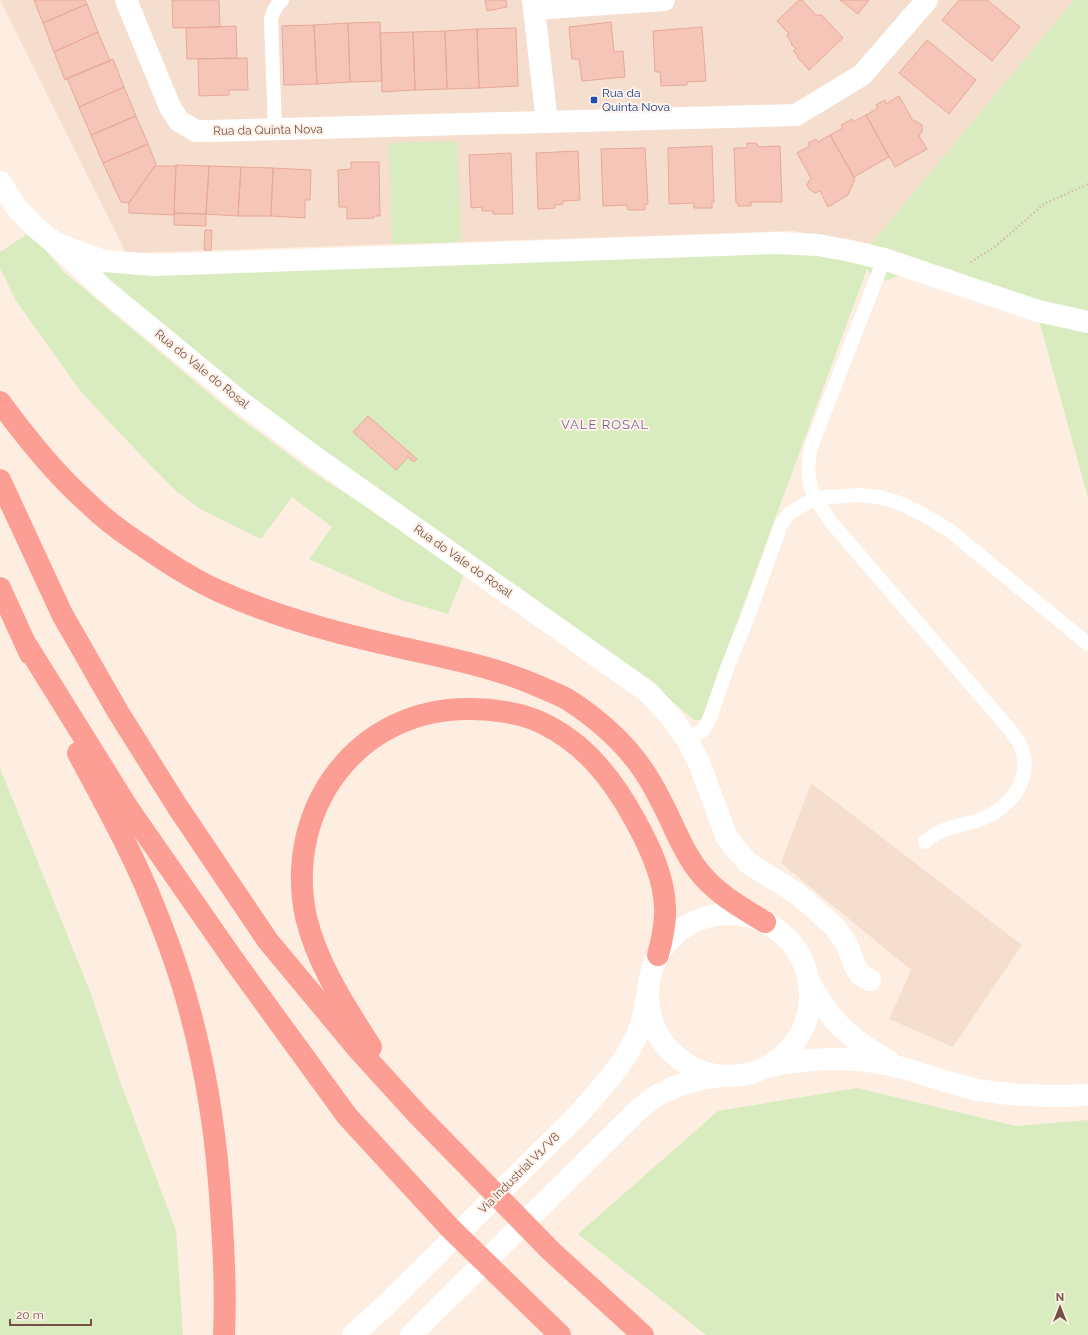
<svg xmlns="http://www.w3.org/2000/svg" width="1088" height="1335" viewBox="0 0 1088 1335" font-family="Raleway,sans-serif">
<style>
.residential{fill:#f6decf}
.green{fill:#d8ecbf}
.building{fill:#f5c6b7;stroke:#e9a896}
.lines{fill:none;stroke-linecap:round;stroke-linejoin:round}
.path{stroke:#daa99a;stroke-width:2.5;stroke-dasharray:1 3;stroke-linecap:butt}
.service{stroke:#fff;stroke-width:14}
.minor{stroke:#fff;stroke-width:22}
.secondary{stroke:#fff;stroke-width:22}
.motorway{stroke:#fc9e93;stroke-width:22}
.transit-dot{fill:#1a4fb4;stroke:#fff3e9;stroke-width:1.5}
.labels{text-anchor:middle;stroke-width:4;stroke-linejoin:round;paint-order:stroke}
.transit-label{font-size:12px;fill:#164399;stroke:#fff3e9;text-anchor:start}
.street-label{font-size:12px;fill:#765046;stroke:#fff3e9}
.neighbourhood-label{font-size:13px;letter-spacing:1px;fill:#7e619a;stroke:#fff3e9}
</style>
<rect width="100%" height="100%" fill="#feeee1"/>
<path class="residential" d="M0 0H1074L871 244 793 231 126 253Z
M811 783 1022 945 953 1047 889 1019 911 970 781 863Z"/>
<path class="green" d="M1074 0H1088V498L1039 320 903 273 886 281 871 275 867 269 701 720H694L655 688 288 427 105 278 104 273 108 269 808 252 869 262 871 244Z
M457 141 461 242 392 244 389 143Z
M30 232 65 273 229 410 311 471 414 538 464 575 448 614 401 600 309 559 332 527 292 497 261 539 200 509 177 492 152 467 81 392 16 301 0 268V252Z
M0 768 91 994 121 1084 176 1230 183 1335H0Z
M857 1088 1016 1126 1088 1120V1335H706L578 1234 718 1111Z"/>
<path class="building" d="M34 0H85L87 4 43 23Z
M172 0H219L220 27 173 28Z
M485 0H506L507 7 487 11Z
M799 0H802L816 15H822L843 38 809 70 797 57 798 56 793 51 796 49 791 44 792 43 787 36 789 34 777 21Z
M840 0H869L858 14Z
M959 0H987L1020 27 992 61 942 20Z
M87 4 98 32 54 52 43 23Z
M380 22 382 81 350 82 348 23Z
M611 22 614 52 623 51 625 77 582 81 579 59H572L569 27Z
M348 23 350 82 317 84 314 25Z
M314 25 317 84 284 85 282 26Z
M236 26 237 58 187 59 186 28Z
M702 27 706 81 687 82V85L661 86 660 72H655L653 31Z
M516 28 518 86 479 88 477 29Z
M477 29 479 88 447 89 445 31Z
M445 31 447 89 415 90 413 32Z
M98 32 110 61 65 80 54 52Z
M413 32 415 90 382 92 380 33Z
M927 40 976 80 949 114 899 73Z
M247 58 248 90H229V95L199 96 198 59Z
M113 59 124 87 79 107 67 78Z
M124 87 136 116 91 135 79 107Z
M899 96 913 121H916L922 125V132L919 136 927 149 895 167 866 115 878 108 876 105 885 100 886 104Z
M866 115 889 157 854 177 830 135 843 128 841 125 852 119 853 122Z
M136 116 148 144 103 163 91 135Z
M830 135 855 179 848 195 828 207 820 191 815 193 809 189 807 185 809 181 811 178 797 153 810 146 808 143 816 139 818 142Z
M747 143H755L757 144 759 147 780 146 782 202H751V206H738V203H736L734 148H747Z
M148 144 156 164 129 203 121 202 103 163Z
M712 146 714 202H712V208H694V203L669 204 668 148Z
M645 148 648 204H645V210H628L627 205 603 206 601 149Z
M578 151 580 200 563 201V204L555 205V208L538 209 536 153Z
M511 153 513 214H493V211H482V207L471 208 469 155Z
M351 162H379L380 216H374V218L347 219V207H339L338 170 351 169Z
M176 165 209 166 206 214 174 213Z
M155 166H176L174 215 129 213V203Z
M209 166 241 167 238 216 206 214Z
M241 167 273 168 271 216H238Z
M273 168 311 170 310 200H305V218L271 216Z
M174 213 206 214V226L174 225Z
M205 230H212L211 250H204Z
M368 416 417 459 414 462 408 457 396 470 353 432Z"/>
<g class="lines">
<path class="path" d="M971 262 996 246 1044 204 1088 184"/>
<path class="service" d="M275 130 271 19C273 11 276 5 282 0
M884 259 811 447C804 483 811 493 831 522L1011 731C1014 736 1019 741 1021 747 1033 778 1012 806 984 818 970 825 951 825 937 833 933 835 929 839 925 842
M687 740 703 730 710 718 727 668 750 611 781 525 790 513 815 498 860 495 879 497 902 504 926 516 949 530 1088 644"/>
<path class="minor" d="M126 0 170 107 179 121 196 131H212L796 115 862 75 927 0
M533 0 547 122
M534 9 664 0
M0 182 17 208 34 226 52 241 106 291 241 402 319 460 648 692 671 717 687 740 699 763 727 838 748 863 796 893 817 911 835 927 847 945 854 964 860 974 870 980
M62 245 75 251 104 261 154 265 776 243 818 245 851 251 884 259 1038 311 1088 322"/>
<path class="secondary" d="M648 995a81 81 0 1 1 162 0a81 81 0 1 1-162 0Z
M810 984C831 1021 851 1041 889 1061
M770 1066C813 1057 860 1056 903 1068 928 1075 953 1085 979 1090 1015 1096 1051 1097 1088 1095
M353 1335 386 1305 575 1118C605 1084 642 1048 646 1000
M411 1335 638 1110C645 1105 651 1099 658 1095 676 1085 695 1079 715 1077"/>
<path class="motorway" d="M0 402C27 439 55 474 89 504 106 521 126 535 146 548 170 564 195 581 221 592 270 614 321 629 373 641 430 655 491 664 545 689 552 692 560 695 567 699 595 717 622 740 641 767 648 777 655 789 661 801 673 823 681 848 697 869 714 892 740 907 765 922
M0 480 62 614 118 712 177 806 268 941 357 1048 418 1115 551 1251 643 1335
M0 588 30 654
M24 641 128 808 235 962 347 1116 451 1229 560 1335
M78 753C105 804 134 855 155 909 168 941 180 974 189 1008 207 1073 217 1142 221 1210 224 1252 226 1293 224 1335
M371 1047C345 1006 317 964 306 917 283 809 358 707 471 709 493 709 522 713 542 723 585 743 613 780 635 820 650 847 664 877 665 907 666 923 662 940 658 955"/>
</g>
<rect class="transit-dot" x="590" y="96" width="8" height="8" rx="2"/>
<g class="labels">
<g class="transit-label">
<text x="602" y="97">Rua da<tspan x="602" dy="14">Quinta Nova</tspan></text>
</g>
<g class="street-label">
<text transform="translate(268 130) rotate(-1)" y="4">Rua da Quinta Nova</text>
<text transform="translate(202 369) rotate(39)" y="4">Rua do Vale do Rosal</text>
<text transform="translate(463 561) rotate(35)" y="4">Rua do Vale do Rosal</text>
<text transform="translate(519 1173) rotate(-45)" y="4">Via Industrial V1/V8</text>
</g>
<g class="neighbourhood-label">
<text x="605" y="429">VALE ROSAL</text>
</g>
</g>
<g transform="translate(1060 1307)" stroke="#fff3e9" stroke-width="3" paint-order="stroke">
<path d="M0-3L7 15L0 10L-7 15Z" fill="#765046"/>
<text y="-6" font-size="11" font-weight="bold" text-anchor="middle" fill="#765046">N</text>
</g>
<path d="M10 1319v6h81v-6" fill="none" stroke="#765046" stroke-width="2"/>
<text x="16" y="1319" font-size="12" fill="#765046" stroke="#fff3e9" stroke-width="3" paint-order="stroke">20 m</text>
</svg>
